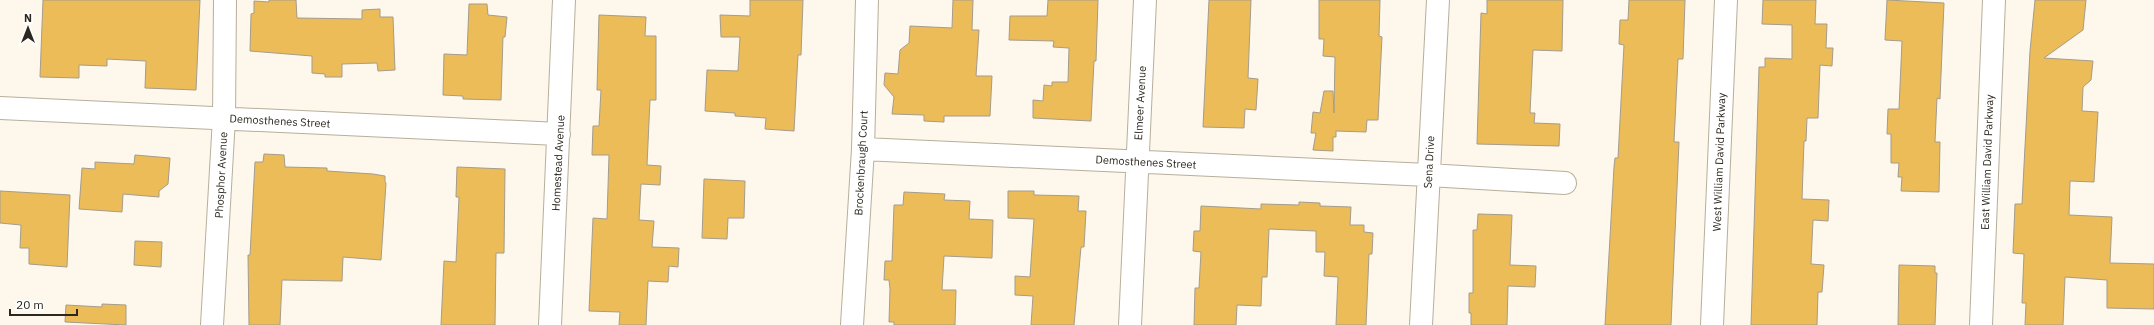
<svg xmlns="http://www.w3.org/2000/svg" width="2154" height="325" viewBox="0 0 2154 325" font-family="'IBM Plex Sans',sans-serif">
<style>
.building{fill:#ecbc59;stroke:#a59c8a}
.lines{fill:none;stroke-linecap:round;stroke-linejoin:round}
.minor-casing{stroke:#b8ae9c;stroke-width:24}
.minor{stroke:#fff;stroke-width:22}
.labels{text-anchor:middle;stroke-width:3;stroke-linejoin:round;paint-order:stroke}
.street-label{font-size:11px;fill:#2c2821;stroke:#fff}
</style>
<rect width="100%" height="100%" fill="#fdf7ec"/>
<path class="building" d="M43 0H200L196 90 145 88 146 61 107 59V66L79 65V78L40 77Z
M269 0H296L297 18 362 19V10L380 9V17H393L395 70 378 71 377 63 342 64V77H325V74L312 73V56L250 51 251 14 254 13V1L269 2Z
M750 0H803L801 55H798L794 131 765 129 766 118 735 116V113L705 111 707 70 738 71 740 37H721L720 15 750 16Z
M953 0H973L972 30H979L976 76H992L990 116H944V122L924 121V115L892 114 894 97 884 85 885 73 898 74 900 50 909 43 910 26 952 28Z
M1048 0H1098L1096 61H1094L1091 121 1033 118V100L1043 101 1044 85 1052 86V82H1068L1069 48 1053 47 1054 41 1009 40 1010 16H1047Z
M1209 0H1251L1248 78 1258 79 1256 110 1245 109 1244 128 1203 127Z
M1319 0H1380L1379 36 1382 37 1378 120H1367L1366 132 1336 131V137H1333V151L1313 150 1316 133H1311L1313 112 1320 113 1324 91H1333L1334 113 1335 57 1323 56 1324 39H1319Z
M1487 0H1563L1562 51 1533 50 1530 113H1535L1534 123 1560 124 1559 146 1477 144 1481 13 1487 14Z
M1629 0H1685L1683 59H1678L1674 142H1679L1671 325H1605L1614 167 1615 158H1618L1624 45 1619 44 1620 20H1628Z
M1763 0H1816L1815 24H1827L1826 48H1833L1832 66 1820 65 1818 118H1807L1806 141H1804L1802 199 1829 200 1828 221 1813 220 1811 264 1824 265 1822 292H1818L1817 325H1751L1759 67H1765V58L1792 59V25L1762 24Z
M1887 0 1944 3 1940 99 1937 98 1935 142H1940L1939 192 1901 191 1902 177H1898L1899 163H1891V134H1887L1888 109H1899L1902 41 1885 40Z
M2035 0H2086L2083 30 2044 58 2093 61 2091 80 2083 87 2082 111 2098 112 2094 182 2070 181 2069 215 2112 217 2110 263 2154 264V309L2107 308V280L2065 277 2063 325H2025L2026 303H2022L2024 254 2013 253 2015 204H2022L2030 51Z
M469 4H487L488 15 507 17 505 37H503L501 100 463 99V96L443 95 444 54 467 55Z
M599 15 646 17 645 36H656V100H650L647 165 661 166 660 185 641 184 639 220 654 221 652 247 679 248 678 267 669 266 668 282 648 281 646 325H619L620 312 589 311 593 218 607 219 609 155H592L593 126H599L601 90H597Z
M264 154 284 155 285 167 327 168V171L373 174 385 176V182L386 183 381 260 343 257 342 281 282 280 280 325H249L248 255H250L255 162H263Z
M135 155 170 158 168 184 159 191V197L123 194 122 212 79 209 82 168 95 169V162L134 164Z
M457 167 505 169 504 253H496L495 325H441L444 261 456 262 459 197H456Z
M704 179 745 181 744 218H728L727 239 702 238Z
M0 191 70 195 67 267 29 264V248H20L21 225 0 223Z
M1008 191H1034V195L1079 196 1078 211H1086L1084 247H1081L1074 325H1031L1033 296 1015 295V276L1030 277 1034 219 1008 218Z
M904 192 945 194 944 200 970 201 969 219 993 220 992 258 944 256 942 290H956L955 325H894V322H889L890 289 889 280H884L885 261H892L894 205H903Z
M1299 202 1320 203V206L1351 207 1350 225H1364V232L1373 233 1372 254H1369L1366 325H1336L1338 277 1324 276 1325 252H1316V231L1269 229 1267 277H1262L1261 306 1237 305 1236 325H1194L1195 288H1199L1201 252 1193 251 1194 231H1200L1201 206 1261 209V204L1299 205Z
M1478 214 1512 215 1510 265 1536 266 1535 287 1508 286 1507 325H1471V313H1469V293H1473V230H1477Z
M135 241 162 242 161 267 134 265Z
M1899 265 1935 266V273H1937L1935 325H1898Z
M102 304 126 305V325L65 322 66 305 102 307Z"/>
<g class="lines">
<defs>
<path id="minor" d="M0 108 559 134
M863 149 1428 175 1565 183
M212 325 224 118 225 0
M550 325 564 0
M852 325 863 149 867 0
M1130 325 1145 0
M1421 325 1438 0
M1712 325 1726 0
M1981 325 1994 0"/>
</defs>
<use href="#minor" class="minor-casing"/>
<use href="#minor" class="minor"/>
</g>
<g class="labels">
<g class="street-label">
<text transform="translate(1140 103) rotate(-87)" y="4">Elmeer Avenue</text>
<text transform="translate(280 121) rotate(3)" y="4">Demosthenes Street</text>
<text transform="translate(1146 162) rotate(3)" y="4">Demosthenes Street</text>
<text transform="translate(1429 162) rotate(-87)" y="4">Sena Drive</text>
<text transform="translate(1719 162) rotate(-88)" y="4">West William David Parkway</text>
<text transform="translate(1987 162) rotate(-88)" y="4">East William David Parkway</text>
<text transform="translate(558 163) rotate(-87)" y="4">Homestead Avenue</text>
<text transform="translate(861 163) rotate(-87)" y="4">Brockenbraugh Court</text>
<text transform="translate(221 175) rotate(-87)" y="4">Phosphor Avenue</text>
</g>
</g>
<g transform="translate(28 28)" stroke="#ffffff" stroke-width="3" paint-order="stroke">
<path d="M0-3L7 15L0 10L-7 15Z" fill="#2c2821"/>
<text y="-6" font-size="11" font-weight="bold" text-anchor="middle" fill="#2c2821">N</text>
</g>
<path d="M10 309v6h67v-6" fill="none" stroke="#2c2821" stroke-width="2"/>
<text x="16" y="309" font-size="12" fill="#2c2821" stroke="#ffffff" stroke-width="3" paint-order="stroke">20 m</text>
</svg>
